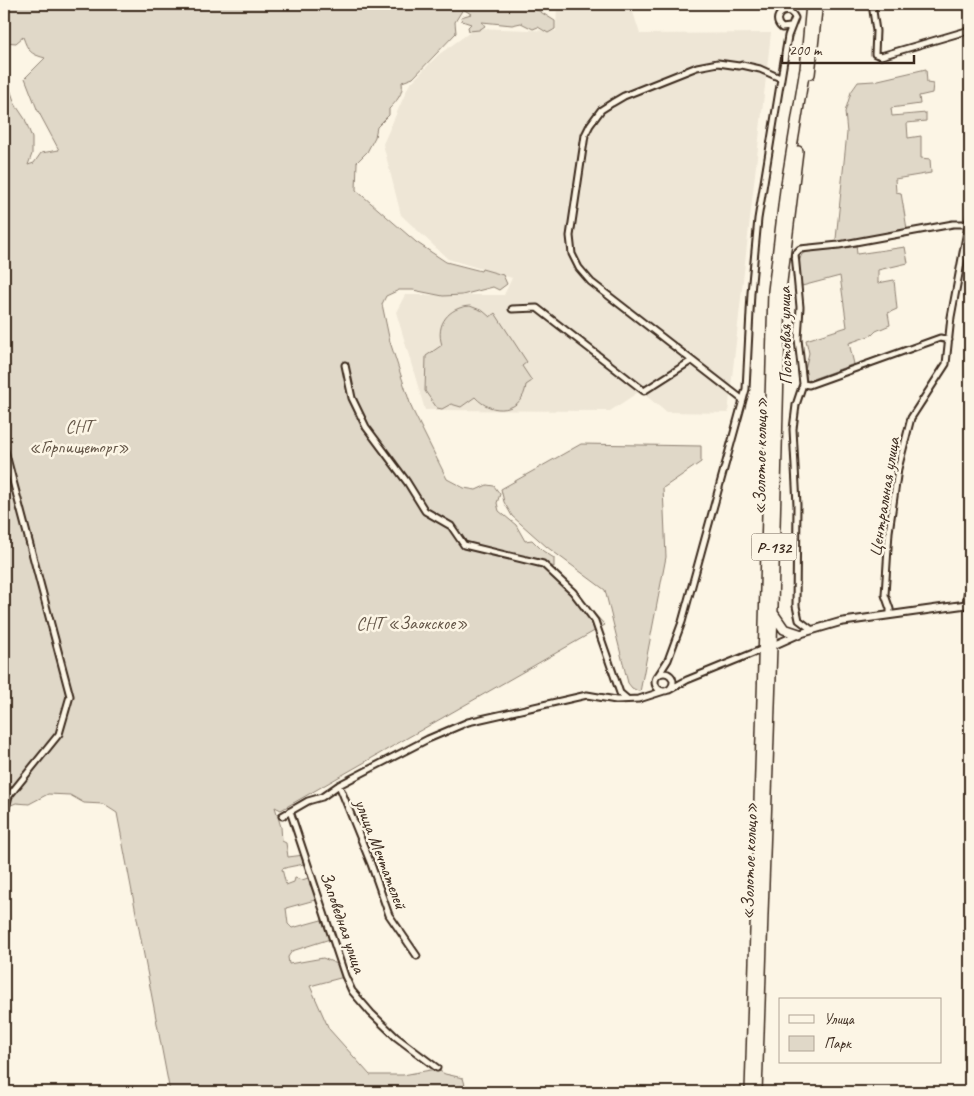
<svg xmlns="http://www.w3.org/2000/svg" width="974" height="1096" viewBox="0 0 974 1096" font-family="Caveat,sans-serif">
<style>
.built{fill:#eee6d6}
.green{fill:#e0d8c8;stroke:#8e8173;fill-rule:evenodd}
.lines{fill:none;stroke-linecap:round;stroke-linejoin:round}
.minor-casing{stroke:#3b2a1e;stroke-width:9}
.tertiary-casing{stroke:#3b2a1e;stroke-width:10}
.trunk-casing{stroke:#3b2a1e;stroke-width:12}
.minor{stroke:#fcf5e5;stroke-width:5}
.tertiary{stroke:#fcf5e5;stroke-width:6}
.trunk{stroke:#fcf5e5;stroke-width:9}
.labels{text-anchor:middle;stroke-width:5;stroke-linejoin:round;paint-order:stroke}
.shield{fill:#fcf5e5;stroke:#75675a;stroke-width:1}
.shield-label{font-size:16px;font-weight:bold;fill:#3b2a1e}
.street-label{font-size:18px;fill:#3b2a1e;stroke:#fcf5e5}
.park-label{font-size:18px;fill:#645648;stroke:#fcf5e5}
</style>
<rect width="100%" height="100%" fill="#fcf5e5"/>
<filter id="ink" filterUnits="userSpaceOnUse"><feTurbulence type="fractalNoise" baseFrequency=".02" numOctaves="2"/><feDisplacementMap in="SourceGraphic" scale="10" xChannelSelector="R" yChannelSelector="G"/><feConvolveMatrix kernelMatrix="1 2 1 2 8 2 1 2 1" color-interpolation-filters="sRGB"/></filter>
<g filter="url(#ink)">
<path class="built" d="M557 4H605L631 6 640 34 771 33 728 413 666 412 640 391 610 411 425 410 396 312 405 295H504L512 278 448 259 401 215 383 144 409 85 438 55 476 28 556 31Z"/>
<path class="green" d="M7 4H518L539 11 555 21V29L548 33 538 27 533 29 521 23 512 25 482 22 485 26 479 30 469 31 468 27 471 24 462 21 461 17 471 14 463 9 455 22 456 33 413 78 402 82C404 93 396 102 389 109V115L377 127 375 137 367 152 357 162 356 190 416 242 446 262 481 271 482 269 503 275 507 284 499 290 493 287 462 295 443 296 413 290H399L386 296 382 304 390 342 412 409 447 479 464 488 476 490 487 485 494 486 500 494 497 503 499 511 516 525 525 541 532 540 543 551 554 558V567L547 564 605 625 281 810 275 807 281 827 282 841 286 843 288 857 304 855 312 882 309 884C312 889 316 890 318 895L315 900 286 908 288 924 292 928 325 919 330 939 292 951 288 957 289 964 323 958 342 966 344 977 310 986 329 1029 370 1075H403L436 1069 445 1074 463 1078 465 1085 464 1091 170 1092 117 813 103 804 84 803 70 795 48 794 29 804 16 803 4 808V71L15 104 25 119 32 138V154L28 165 34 163 41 153 59 150 37 109 25 78 45 58C30 54 28 51 23 37L16 43 4 42V6ZM304 864 308 873V878L302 880 295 878 294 882 286 885 282 869C290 866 296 866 304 864Z
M926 69 927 83 933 84 932 93 919 96 920 104 891 108 892 116 926 113V121L907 123 908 138 921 136V158L930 159 931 173 895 179 896 192 901 193 907 229 839 242 836 239 847 133 845 112 851 92 858 82 874 81Z
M856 244 857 254 905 247 908 263 878 270V283L894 280 897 309 888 313 890 325 876 331 872 335 849 343 854 364 807 381 805 369 809 353 806 340 847 327 840 276 802 286C800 275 796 262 803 253L834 246 841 247Z
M470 306 483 311 490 317 495 313 527 362 522 366 532 381 526 385C523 413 492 416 475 397L461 407 451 404 442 409 437 408 425 391 426 356 442 345C435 324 449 307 470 306Z
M581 444 701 446V462L663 488 666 557 640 692 632 688 628 683 605 590 547 547 512 516 504 502 501 489Z"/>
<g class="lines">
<defs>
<path id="minor" d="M872 4 876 31 875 54 881 56 970 30
M512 309 537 308 644 391 691 361
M345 365 352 398 366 427 407 482 425 511 451 526 464 545 543 564 573 592 595 621 620 693 627 699
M803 384 809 385 940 338 949 340
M743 400 591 282 579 268 572 254 570 236 585 135 590 125 601 110 612 103 624 96 697 67 718 63 739 66 742 65 760 69 780 78
M4 447 70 696 59 734 9 796 6 808 4 810
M966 605 970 570
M890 614V609L885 595 889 532 898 469 911 418 946 364 951 317 970 215
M812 630 799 620 796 606 797 505 793 429 796 405 803 384 798 339 800 307 795 254 800 249 839 245 953 224H969
M655 682a9 9 0 1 1 18 0a9 9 0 1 1-18 0Z
M659 674 668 660 682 622 746 389 751 293 758 219 788 36 795 18C788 3 769 17 782 28L790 27
M669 690 687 680 763 649
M339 785 371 864 389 915 417 956
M290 811 345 976 352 991 371 1013 396 1037 437 1068
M282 816 308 801 322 797 339 785 428 739 468 722 587 695 616 700 639 699 664 691"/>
<path id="tertiary" d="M772 646 799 634 840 622 970 604"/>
<path id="trunk" d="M810 74 817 10
M773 613 784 629 799 634
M750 1092 761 737 773 291 785 190 805 69 811 4
M757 1092 772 646 781 290 798 151"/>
</defs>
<use href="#minor" class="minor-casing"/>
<use href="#tertiary" class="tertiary-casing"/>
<use href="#trunk" class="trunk-casing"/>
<use href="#minor" class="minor"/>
<use href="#tertiary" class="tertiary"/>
<use href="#trunk" class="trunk"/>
</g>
</g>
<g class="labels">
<rect class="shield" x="751.5" y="533.5" width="45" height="27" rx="4"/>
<g class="shield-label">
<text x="774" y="553">Р-132</text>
</g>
<g class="street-label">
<text transform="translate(785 336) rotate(-91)" y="6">Постовая улица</text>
<text transform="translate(760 456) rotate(-89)" y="6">«Золотое кольцо»</text>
<text transform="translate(884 497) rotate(-81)" y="6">Центральная улица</text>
<text transform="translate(381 854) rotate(69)" y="6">улица Мечтателей</text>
<text transform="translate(749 861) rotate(-88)" y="6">«Золотое кольцо»</text>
<text transform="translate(343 922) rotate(71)" y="6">Заповедная улица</text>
</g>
<g class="park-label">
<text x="79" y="432">СНТ<tspan x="79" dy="21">«Горпищеторг»</tspan></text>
<text x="412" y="629">СНТ «Заокское»</text>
</g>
</g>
<rect width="974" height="1096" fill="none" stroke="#fcf5e5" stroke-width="20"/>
<rect x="10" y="10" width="954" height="1076" fill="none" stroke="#3b2a1e" stroke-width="2" filter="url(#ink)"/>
<rect x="779" y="998" width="162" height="65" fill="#fcf5e5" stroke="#afa495"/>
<rect x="789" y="1015" width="25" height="8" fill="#fcf5e5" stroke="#afa495"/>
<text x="824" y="1024" font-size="15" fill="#3b2a1e">Улица</text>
<rect x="789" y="1036" width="25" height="15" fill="#e0d8c8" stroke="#afa495"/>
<text x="824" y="1048" font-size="15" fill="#3b2a1e">Парк</text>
<path d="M782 55v8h132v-8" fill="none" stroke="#3b2a1e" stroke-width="2.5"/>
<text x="789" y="55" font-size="15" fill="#3b2a1e" stroke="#fcf5e5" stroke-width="4" paint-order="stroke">200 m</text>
</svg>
